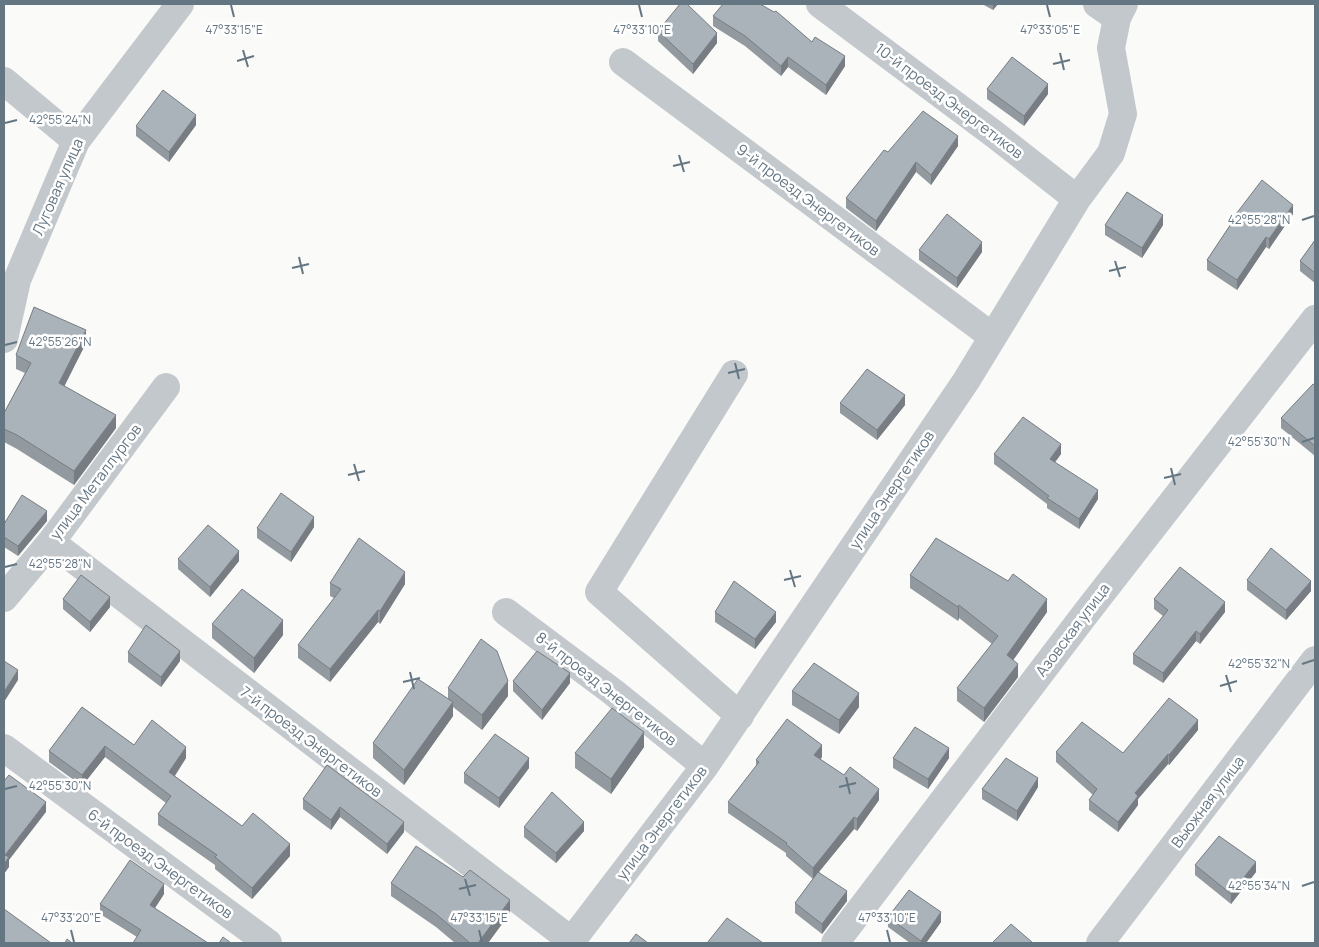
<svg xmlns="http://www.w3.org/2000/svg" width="1319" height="947" viewBox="0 0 1319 947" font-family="Manrope,sans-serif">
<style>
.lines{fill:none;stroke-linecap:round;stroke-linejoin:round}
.minor{stroke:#c3c8cc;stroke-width:28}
.wall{fill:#929a9f}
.shaded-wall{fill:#777d82}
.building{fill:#aab3b9;stroke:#777d82}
.ticks{fill:none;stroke:#657683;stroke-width:2}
.labels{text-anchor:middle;stroke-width:5;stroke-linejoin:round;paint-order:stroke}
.street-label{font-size:15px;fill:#657683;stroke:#fff}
.ticks-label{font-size:12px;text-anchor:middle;fill:#657683;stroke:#fff;stroke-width:5;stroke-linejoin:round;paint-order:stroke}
</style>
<rect width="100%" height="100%" fill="#fafaf8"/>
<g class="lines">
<path class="minor" d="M820 4 994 134 1077 199
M1097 4 1117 18
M623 62 993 337
M4 81 76 141
M4 339 17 280 76 141 180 4
M734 374 599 592 740 716
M51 542 572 941
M4 598 51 542 166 387
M506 612 613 692 705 766
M4 748 268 943
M570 943 705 766 966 381 1077 199 1111 153 1123 114 1111 48 1117 18 1124 4
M835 943 1086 613 1315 319
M1100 943 1315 660"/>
</g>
<path class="wall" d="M982 4H998L993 10Z
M713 16 812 42 845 66 826 95 788 67 781 76 745 46 713 26Z
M658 31 717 43 693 74 658 41Z
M987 89 1048 94 1024 126 987 99Z
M196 125 169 162 136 136V126Z
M958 146 931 185 916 172 876 231 846 208V198L888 152Z
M1236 214H1293L1269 249 1266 247 1237 290 1207 270V260L1236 216Z
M1105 225H1163L1142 258 1105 235Z
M1315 240V283L1300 271V261Z
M919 250 982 252 957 288 919 260Z
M86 343 64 386 116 428 74 485 17 449 4 442V413L25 373 16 369V355Z
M1315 385V456L1281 428V418Z
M840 403 905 405 877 440 840 413Z
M994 454H1061L1055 462 1098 499 1079 529 1047 508V504L994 464Z
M47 521 18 556 4 547V524Z
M314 527 291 562 257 538V528Z
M178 559 239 561 210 597 178 569Z
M910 575 1047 612 1013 660 1018 677 984 722 957 701V688L992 644 959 618 958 621 910 588Z
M1247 580 1311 591 1286 620 1247 590Z
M330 583 405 584 380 624 378 622 330 682 298 658V645L334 598 330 596Z
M63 599 110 607 90 632 63 609Z
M1154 599 1225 612 1200 644 1196 641 1163 683 1133 664V654L1163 616 1154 609Z
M715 612 776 622 755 649 715 622Z
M212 624 283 635 254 673 212 638Z
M128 652 180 661 161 687 128 662Z
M513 681 570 683 542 720 513 691Z
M448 688 508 696 482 730 453 707V716L404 785 373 758V743L448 698Z
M792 691 859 707 839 734 792 705Z
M82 707 134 745 186 758 175 776 242 826 290 856 252 899 215 869V865L158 825V814L166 803 105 757 82 786 49 762V751Z
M1198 730 1169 765 1168 764 1138 799V805L1118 832 1089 810V800L1093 795 1056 762V752L1123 753Z
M644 747 611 794 575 768V753Z
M822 757 820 759 879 800 857 831 854 829 819 872 847 901 822 934 795 913V903L813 879 786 856V853L728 813V802L756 767V760Z
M893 758H949L928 789 893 768Z
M327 765 404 832 387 854 340 817 331 830 303 809V799Z
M529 768 499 808 464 783V773Z
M1038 787 1017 821 982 799V789Z
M524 827 584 831 556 863 524 837Z
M1195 865 1256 872 1231 904 1195 875Z
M391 883 510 913 488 943H455L436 927 391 896Z
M164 894 137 937 100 914V904Z
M888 917 941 922 926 943H910L888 927Z"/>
<path class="shaded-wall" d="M993 4H998L993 10Z
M717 33V43L693 74V64Z
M845 56V66L826 95V85Z
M788 57V67L781 76V66Z
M1048 84V94L1024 126V116Z
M196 115V125L169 162V152Z
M958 136V146L931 185V175Z
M916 162V172L876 231V221Z
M1293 205V214L1269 249V239Z
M1163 215V225L1142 258V248Z
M1266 237V247L1237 290V280Z
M982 242V252L957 288V278Z
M86 330V343L59 397V383Z
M905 395V405L877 440V430Z
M116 415V428L74 485V471Z
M1061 444V454L1050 469V459Z
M1098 490V499L1079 529V519Z
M47 511V521L18 556V546Z
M314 517V527L291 562V552Z
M239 551V561L210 597V587Z
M405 572V584L380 624V611Z
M1311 581V591L1286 620V610Z
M110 597V607L90 632V622Z
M1047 599V612L1007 669V655Z
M1225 602V612L1200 644V634Z
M959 605V618L958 621V607Z
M378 610V622L330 682V669Z
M776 612V622L755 649V639Z
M283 620V635L254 673V658Z
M1196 631V641L1163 683V673Z
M180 651V661L161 687V677Z
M1018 664V677L984 722V708Z
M18 670V680L4 702V692Z
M570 673V683L542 720V710Z
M508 681V696L482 730V715Z
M859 693V707L839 734V720Z
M453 702V716L404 785V770Z
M1198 720V730L1169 765V755Z
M644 732V747L611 794V779Z
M822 745V757L814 767V755Z
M105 746V757L82 786V775Z
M186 747V758L169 784V772Z
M949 748V758L928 789V779Z
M1168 754V764L1138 799V805L1118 832V822L1135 793Z
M529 758V768L499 808V798Z
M1038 778V787L1017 821V811Z
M879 789V800L857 831V819Z
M46 802V812L9 860V867L4 874V864L5 855Z
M340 807V817L331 830V820Z
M854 817V829L813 879V868Z
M404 822V832L387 854V844Z
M584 822V831L556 863V853Z
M290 844V856L252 899V888Z
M1256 862V872L1231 904V894Z
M164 884V894L150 915V905Z
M847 891V901L822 934V924Z
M510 900V913L488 943H478Z
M941 912V922L926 943H921V941Z"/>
<path class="building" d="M680 4H687L717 33 693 64 658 31Z
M723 4H760L774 12 776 11 812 42 815 37 845 56 826 85 788 57 781 66 745 36 713 16Z
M1012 57 1048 84 1024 116 987 89Z
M163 90 196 115 169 152 136 126Z
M923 111 958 136 931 175 916 162 876 221 846 198 884 150 888 152Z
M1262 180 1293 205 1269 239 1266 237 1237 280 1207 260 1237 215 1236 214Z
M1127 192 1163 215 1142 248 1105 225Z
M947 214 982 242 957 278 919 250Z
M1315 240V273L1300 261Z
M34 307 86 330 59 383 116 415 74 471 17 435 4 429V413L31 363 16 355Z
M867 369 905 395 877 430 840 403Z
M1313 384 1315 385V446L1281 418Z
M1023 417 1061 444 1050 459 1098 490 1079 519 1047 498 1049 496 994 454Z
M281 493 314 517 291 552 257 528Z
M22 495 47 511 18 546 4 537V524Z
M208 525 239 551 210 587 178 559Z
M359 538 405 572 380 611 378 610 330 669 298 645 341 589 330 583Z
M936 538 1008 581 1013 574 1047 599 1007 655 1018 664 984 708 957 688 998 636 959 605 958 607 910 575Z
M1271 548 1311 581 1286 610 1247 580Z
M1180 567 1225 602 1200 634 1196 631 1163 673 1133 654 1168 610 1154 599Z
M81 575 110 597 90 622 63 599Z
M734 581 776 612 755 639 715 612Z
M242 589 283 620 254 658 212 624Z
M146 625 180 651 161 677 128 652Z
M481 639 497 651 508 681 482 715 448 688Z
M537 651 570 673 542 710 513 681Z
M4 661 18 670 4 692Z
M814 663 859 693 839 720 792 691Z
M418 679 453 702 404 770 373 743Z
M1169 698 1198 720 1169 755 1168 754 1135 793 1138 796 1118 822 1089 800 1097 789 1056 752 1082 722 1123 753Z
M82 707 134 745 152 720 186 747 169 772 242 826 253 813 290 844 252 888 215 857 217 855 158 814 171 796 105 746 82 775 49 751Z
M612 708 644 732 611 779 575 753Z
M787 719 822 745 814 755 844 775 850 767 879 789 857 819 854 817 813 868 786 844 787 843 728 802 759 762 756 760Z
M915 727 949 748 928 779 893 758Z
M495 734 529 758 499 798 464 773Z
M1006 758 1038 778 1017 811 982 789Z
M327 765 404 822 387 844 340 807 331 820 303 799Z
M9 775 46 802 5 855 9 857 4 864V781Z
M552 792 584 822 556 853 524 827Z
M1219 836 1256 862 1231 894 1195 865Z
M416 846 463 877 470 870 510 900 478 943H470L436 914 391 883Z
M130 860 164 884 150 905 208 943H133L141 930 100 904Z
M818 872 847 891 822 924 795 903Z
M909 890 941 912 921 941 888 917Z
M4 909 51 943H4Z
M727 918 763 943H707Z
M1011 924 1033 943H992Z
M636 934 648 943H629Z
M223 937 231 943H219Z
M67 939 72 943H65Z"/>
<path class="ticks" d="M231 5 234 17M639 5 642 17M1047 5 1050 17M243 50 248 67M1060 53 1064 70M237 61 254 56M1053 64 1070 60M5 123 17 120M679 155 684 172M673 166 690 162M1302 220 1314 216M299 257 303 274M1115 261 1120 277M292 268 309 264M1109 271 1126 267M5 345 17 342M735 363 739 379M728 373 745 369M1302 442 1314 438M354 464 359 481M1171 468 1175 485M348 475 365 471M1164 478 1181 474M5 567 17 564M790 570 795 587M784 580 801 576M1302 664 1314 660M410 672 414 689M1226 675 1231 692M403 682 420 678M1220 686 1237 681M846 777 850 794M839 787 856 783M5 789 17 786M465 879 470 896M1302 886 1314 882M459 889 476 885M71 930 74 942M479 930 482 942M887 930 890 942"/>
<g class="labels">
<g class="street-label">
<text transform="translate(949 101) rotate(37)" y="5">10-й проезд Энергетиков</text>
<text transform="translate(58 187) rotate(-66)" y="5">Луговая улица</text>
<text transform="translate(808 200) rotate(37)" y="5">9-й проезд Энергетиков</text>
<text transform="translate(96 482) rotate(-53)" y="5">улица Металлургов</text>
<text transform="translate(892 490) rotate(-56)" y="5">улица Энергетиков</text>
<text transform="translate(1073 630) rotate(-53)" y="5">Азовская улица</text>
<text transform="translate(606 689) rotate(38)" y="5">8-й проезд Энергетиков</text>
<text transform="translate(311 742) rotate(37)" y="5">7-й проезд Энергетиков</text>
<text transform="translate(1208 802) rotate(-53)" y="5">Вьюжная улица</text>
<text transform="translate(662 823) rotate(-53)" y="5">улица Энергетиков</text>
<text transform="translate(160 864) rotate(36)" y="5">6-й проезд Энергетиков</text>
</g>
</g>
<g class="ticks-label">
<text x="234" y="34">47°33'15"E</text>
<text x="642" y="34">47°33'10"E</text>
<text x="1050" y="34">47°33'05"E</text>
<text x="60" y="124">42°55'24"N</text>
<text x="1259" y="224">42°55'28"N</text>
<text x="60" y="346">42°55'26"N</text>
<text x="1259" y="446">42°55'30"N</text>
<text x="60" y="568">42°55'28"N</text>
<text x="1259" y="668">42°55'32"N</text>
<text x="60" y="790">42°55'30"N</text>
<text x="1259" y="890">42°55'34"N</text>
<text x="71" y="922">47°33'20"E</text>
<text x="479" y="922">47°33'15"E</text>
<text x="887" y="922">47°33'10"E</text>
</g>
<rect width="1319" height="947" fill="none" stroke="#657683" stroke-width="10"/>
</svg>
